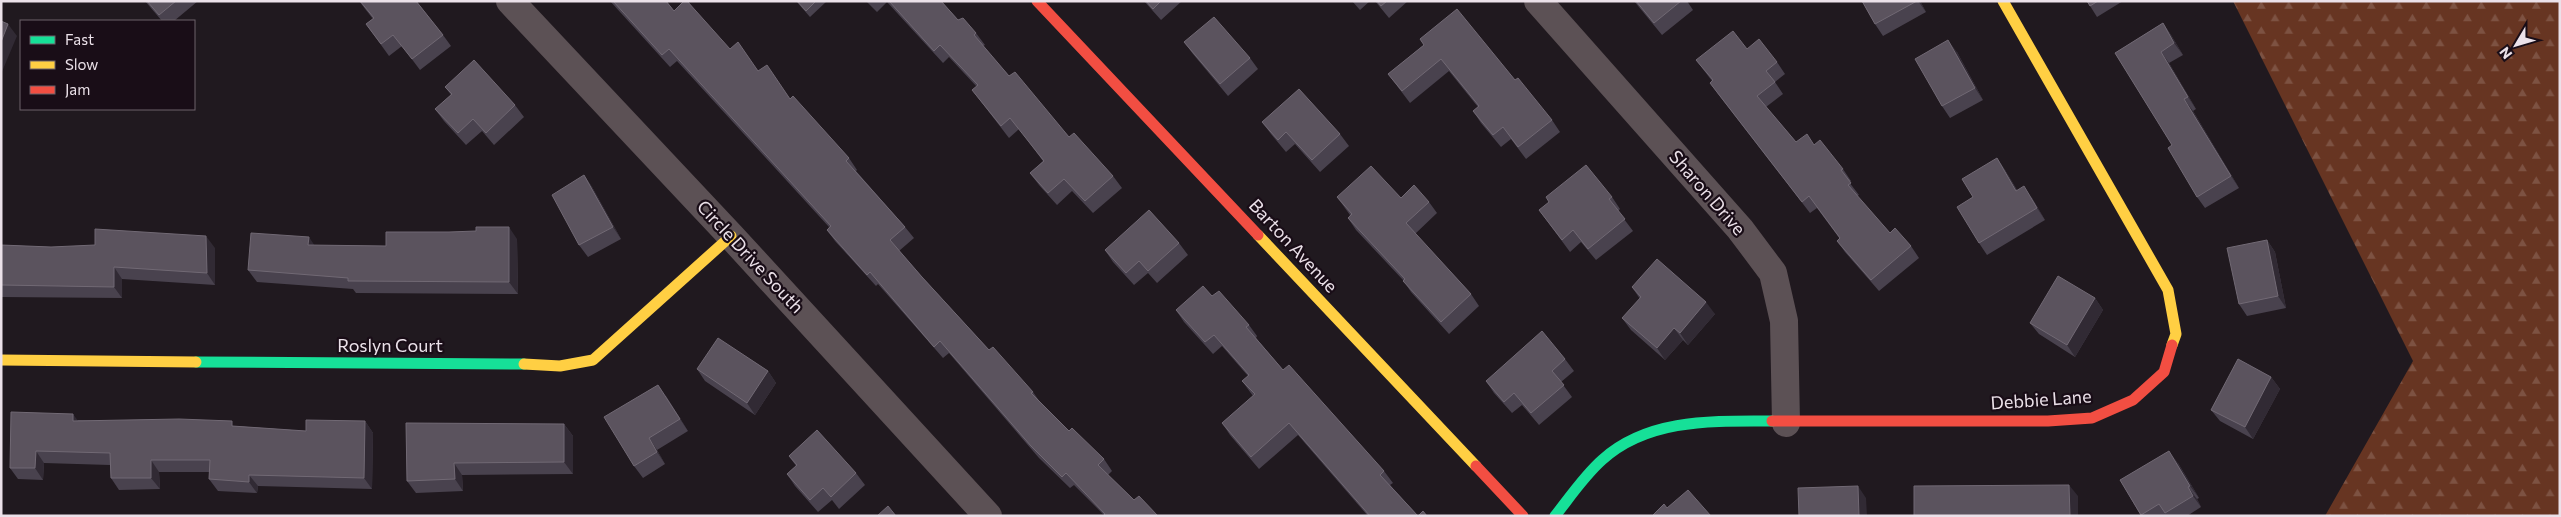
<svg xmlns="http://www.w3.org/2000/svg" width="2561" height="517" viewBox="0 0 2561 517" font-family="Commissioner,sans-serif">
<style>
.forest{fill:url(#forest-firs)}
.lines{fill:none;stroke-linecap:round;stroke-linejoin:round}
.street{stroke:#5c5155;stroke-width:28}
.fast{stroke:#16e098;stroke-width:11}
.slow{stroke:#ffcf43;stroke-width:11}
.jam{stroke:#f24e42;stroke-width:11}
.wall{fill:#49424e}
.shaded-wall{fill:#312a34}
.building{fill:#5b535e;stroke:#716974}
.labels{text-anchor:middle;stroke-width:4.5;stroke-linejoin:round;paint-order:stroke}
.street-label{font-size:18px;fill:#ebe1e9;stroke:#190d17}
</style>
<defs>
<pattern id="forest-firs" width="22" height="20" patternUnits="userSpaceOnUse" patternTransform="scale(1.25)"><rect width="22" height="20" fill="#673522"/><path d="M5 1l3.5 6h-7zM16 11l3.5 6h-7z" fill="#7d5242"/></pattern>
</defs>
<rect width="100%" height="100%" fill="#20191f"/>
<path class="forest" d="M2233 1H2560V516H2325L2413 361Z"/>
<g class="lines">
<path class="street" d="M510 1 731 236 988 516
M1538 1 1740 229 1773 273 1784 321 1786 423"/>
<path class="fast" d="M196 362 524 364
M1555 516C1570 497 1584 476 1602 460 1648 418 1714 421 1772 421"/>
<path class="slow" d="M2003 1 2168 290 2176 334 2172 345
M1258 235 1476 466
M1 360 196 362
M524 364 560 366 593 360 731 236"/>
<path class="jam" d="M1037 1 1258 235
M1772 421H2048L2092 418 2133 400 2164 372 2172 345
M1476 466 1523 516"/>
</g>
<path class="wall" d="M145 1H198L174 21H162Z
M359 1H416L443 35 451 46 420 70 402 46 389 56 366 24 373 19Z
M610 1H666L674 11 730 49 758 71 790 99 849 158 857 170 856 171 905 227 914 238 899 251 922 277 989 350 1033 392 1040 402 1069 431 1104 459 1112 471 1108 475 1134 500 1158 516 1104 515 1074 485 1070 488 1039 458 949 353 943 358 878 284 876 286 835 241 827 230 829 227 677 61 670 67Z
M796 1H827L810 17Z
M866 1H941L958 20 976 33 985 45 983 46 1009 76 1069 137 1113 176 1122 188 1093 213 1072 191 1057 205 1039 185 1030 173 1043 161 1019 129 1009 138 972 90 977 87 949 57 943 63 887 2 877 12Z
M1144 1H1182L1161 20Z
M1352 1H1370L1360 10Z
M1375 1H1408L1389 18Z
M1634 1H1687L1693 10 1662 35Z
M1862 1H1920L1926 12 1883 36 1875 24Z
M2087 1H2123L2097 17Z
M2163 23 2171 35 2183 55 2169 63 2196 109 2193 111 2239 188 2205 208 2197 197 2172 145 2115 53Z
M1420 39 1515 80 1552 120 1560 132 1526 159 1511 139 1501 147 1481 123 1473 111 1478 107 1449 71 1410 103 1388 74 1424 45Z
M1184 42 1250 58 1258 69 1228 96 1193 54Z
M1747 49 1777 62 1785 74 1775 82 1783 94 1766 107 1796 142 1814 145 1843 169 1851 181 1849 182 1859 195 1857 196 1890 233 1911 246 1919 258 1879 291 1845 252 1837 241 1840 239 1817 208 1810 213 1718 94 1710 83 1712 81 1696 60Z
M1957 52 1983 100 1950 118 1942 106Z
M445 87 515 105 524 117 494 145 482 131 466 145 444 121 435 109 451 95Z
M1262 122 1340 134 1349 146 1320 172 1295 144 1286 152 1271 134Z
M1997 158 2005 170 2017 190 2032 198 2045 220 1987 255 1979 243 1973 197Z
M584 175 592 187 621 239 588 257 579 245Z
M1337 197 1401 198 1429 202 1437 213 1415 234 1471 294 1479 306 1449 334 1411 292 1403 280 1356 230 1348 218 1350 215Z
M1612 197 1620 209 1618 211 1633 231 1596 260 1581 242 1570 252 1539 210Z
M517 239 518 294 356 293 353 289 257 282 248 270 314 245 386 246Z
M2267 240 2275 252 2286 308 2247 316 2239 304Z
M1179 243 1188 255 1157 283 1148 273 1134 285 1113 262 1105 250Z
M1 245 51 247 215 248V285L122 279V298L1 297Z
M1632 287 1715 314 1688 345 1683 340 1665 360 1631 330 1622 318 1640 299Z
M1212 296 1249 325 1257 336 1256 338 1283 370 1384 471 1393 483 1390 485 1418 516H1368L1298 435 1259 469 1230 435 1222 423 1253 396 1242 381 1248 376 1222 346 1213 354 1184 322 1176 310Z
M2095 298 2103 310 2075 357 2039 334 2030 323Z
M1565 359 1574 371 1561 382 1572 397 1539 425 1522 405 1512 413 1494 393 1486 381Z
M697 369 768 371 776 383 755 415 705 381Z
M2271 377 2280 389 2253 439 2220 421 2211 410Z
M666 396 688 431 657 450 665 464 643 478 634 466Z
M78 420 235 426 306 431 365 421 373 433 372 489 258 486 257 493 218 491 209 479 210 472H159L160 489 119 490 111 478 110 465 44 463 43 480 18 479 10 468Z
M406 423 564 424 573 436V474L462 475 463 491 416 493 407 481Z
M789 456 856 473 865 485 839 509 832 500 818 512 795 486 787 474 796 466Z
M2178 463 2199 498 2197 499 2201 507 2187 516H2141L2120 480Z"/>
<path class="shaded-wall" d="M1918 1H1920L1926 12Z
M2163 23 2171 35 2183 55 2174 43Z
M8 24 17 36 1 74V42Z
M1948 40 1957 52 1983 100 1975 88Z
M2161 52 2169 63 2196 109 2188 97Z
M2184 99 2193 111 2239 188 2231 176Z
M1997 158 2005 170 2024 203 2016 191Z
M584 175 592 187 621 239 613 227Z
M2024 186 2032 198 2045 220 2037 208Z
M509 227 517 239 518 294 509 282Z
M206 236 215 248V285L207 273Z
M309 237 317 249 308 245Z
M2267 240 2275 252 2286 308 2278 296Z
M114 267 122 279V298L114 287Z
M2095 298 2103 310 2075 357 2067 345Z
M1706 302 1715 314 1688 345 1680 333Z
M1674 328 1683 340 1665 360 1657 348Z
M768 371 776 383 755 415 747 403Z
M2271 377 2280 389 2253 439 2245 427Z
M658 385 666 396 688 431 680 419Z
M73 414 81 425 73 421Z
M365 421 373 433 372 489 364 478Z
M564 424 573 436V474L564 462Z
M649 438 657 450 665 464 657 452Z
M36 451 44 463 43 480 35 468Z
M2169 451 2178 463 2199 498 2190 486Z
M151 460 159 472 160 489 151 478Z
M454 463 462 475 463 491 455 479Z
M249 475 258 486 257 493 249 482Z
M2069 485 2078 496V516H2070Z
M1858 486 1866 498 1867 516H1859Z
M2188 487 2197 499 2201 507 2193 496Z"/>
<path class="building" d="M147 1H176L159 15Z
M360 1H416L443 35 412 59 393 35 381 44 366 24 374 18Z
M613 1H666L674 11 684 1H687L730 49 738 42 758 71 767 65 790 99 793 96 849 158 846 161 905 227 890 240 922 277 989 350 993 347 1033 392 1031 393 1069 431 1072 428 1104 459 1098 465 1134 500 1139 496 1158 516H1103L1105 514 1066 473 1062 477 1031 446 940 341 934 347 870 272 867 275 827 230 831 226 669 49 662 55Z
M797 1H816L806 11Z
M889 1H941L958 20 963 18 976 33 974 35 1009 76 1015 72 1069 137 1074 133 1113 176 1085 201 1064 179 1048 193 1030 173 1044 161 1010 118 1001 126 972 90 978 85 940 45 934 51Z
M1146 1H1161L1153 9Z
M1377 1H1387L1381 6Z
M1636 1H1681L1654 23Z
M1862 1H1917L1875 24Z
M2087 1H2098L2090 6Z
M1457 9 1515 80 1518 78 1552 120 1518 147 1503 127 1493 135 1473 111 1479 106 1441 59 1402 91 1388 74 1424 45 1420 39Z
M1214 17 1250 58 1220 84 1184 42Z
M1 21 8 24 1 42Z
M2163 23 2174 43 2161 52 2188 97 2184 99 2231 176 2197 197 2168 148 2172 145 2115 53Z
M1733 31 1747 49 1759 39 1777 62 1766 71 1775 82 1757 96 1796 142 1807 134 1814 145 1820 140 1843 169 1841 170 1851 183 1848 185 1890 233 1895 228 1911 246 1871 280 1837 241 1840 238 1809 196 1802 202 1710 83 1713 80 1696 60Z
M1948 40 1975 88 1942 106 1915 59Z
M474 60 515 105 486 133 473 119 458 133 435 109 452 94 445 87Z
M1299 89 1340 134 1312 160 1286 132 1278 140 1262 122Z
M1997 158 2016 191 2024 186 2037 208 1979 243 1957 207 1973 197 1962 179Z
M1586 165 1612 197 1609 199 1625 219 1588 249 1573 230 1562 240 1539 210 1549 202 1546 197Z
M1371 166 1401 198 1414 185 1429 202 1406 223 1471 294 1441 322 1403 281 1405 279 1348 218 1352 214 1337 197Z
M584 175 613 227 579 245 552 195Z
M1149 210 1179 243 1148 271 1139 261 1126 273 1105 250Z
M476 227H509V282L348 281V278L248 270 251 233 309 237 308 245 386 246V232H449L476 231Z
M95 229 206 236 207 273 114 267V287L1 285V245L51 247 95 245Z
M2267 240 2278 296 2239 304 2227 248Z
M1657 259 1706 302 1680 333 1674 328 1657 348 1622 318 1641 297 1632 287Z
M2058 276 2095 298 2067 345 2030 323Z
M1203 286 1212 296 1219 291 1249 325 1246 327 1283 370 1289 365 1384 471 1380 475 1418 516H1370L1289 423 1251 457 1222 423 1255 394 1242 381 1249 375 1214 335 1205 342 1176 310Z
M1542 331 1565 359 1552 371 1564 385 1531 413 1514 393 1504 402 1486 381Z
M718 338 768 371 747 403 697 369Z
M2238 359 2271 377 2245 427 2211 410Z
M658 385 680 419 649 438 657 452 634 466 604 417Z
M11 412 73 414V421L179 419 232 421V426L306 431V420L365 421 364 478 249 475V482L209 479 210 460H151V478H111L110 453 36 451 35 468H10Z
M406 423 564 424V462L454 463 455 479 407 481Z
M817 430 856 473 831 497 823 488 810 500 787 474 797 465 789 456Z
M2169 451 2190 486 2188 487 2193 496 2165 513 2159 504 2141 515 2120 480Z
M2069 485 2070 516H1914V486Z
M1858 486 1859 516H1799L1798 488Z
M1688 490 1711 516H1652L1664 504 1667 508Z
M888 506 896 516H877Z
M1423 511 1427 516H1418Z"/>
<g class="labels">
<g class="street-label">
<text transform="translate(1707 193) rotate(49)" y="6">Sharon Drive</text>
<text transform="translate(1293 246) rotate(47)" y="6">Barton Avenue</text>
<text transform="translate(750 257) rotate(47)" y="6">Circle Drive South</text>
<text x="390" y="352">Roslyn Court</text>
<text transform="translate(2041 400) rotate(-4)" y="6">Debbie Lane</text>
</g>
</g>
<rect width="2561" height="517" fill="none" stroke="#ebe1e9" stroke-width="5"/>
<rect x="20" y="20" width="175" height="90" fill="#190d17" stroke="#6d626b"/>
<rect x="30" y="36" width="25" height="8" fill="#16e098" stroke="#6d626b"/>
<text x="65" y="45" font-size="15" fill="#ebe1e9">Fast</text>
<rect x="30" y="61" width="25" height="8" fill="#ffcf43" stroke="#6d626b"/>
<text x="65" y="70" font-size="15" fill="#ebe1e9">Slow</text>
<rect x="30" y="86" width="25" height="8" fill="#f24e42" stroke="#6d626b"/>
<text x="65" y="95" font-size="15" fill="#ebe1e9">Jam</text>
<g transform="translate(2516 45) rotate(232)" stroke="#190d17" stroke-width="4" paint-order="stroke">
<path d="M0-4L9 19L0 12L-9 19Z" fill="#ebe1e9"/>
<text y="-8" font-size="14" font-weight="bold" text-anchor="middle" fill="#ebe1e9">N</text>
</g>
</svg>
